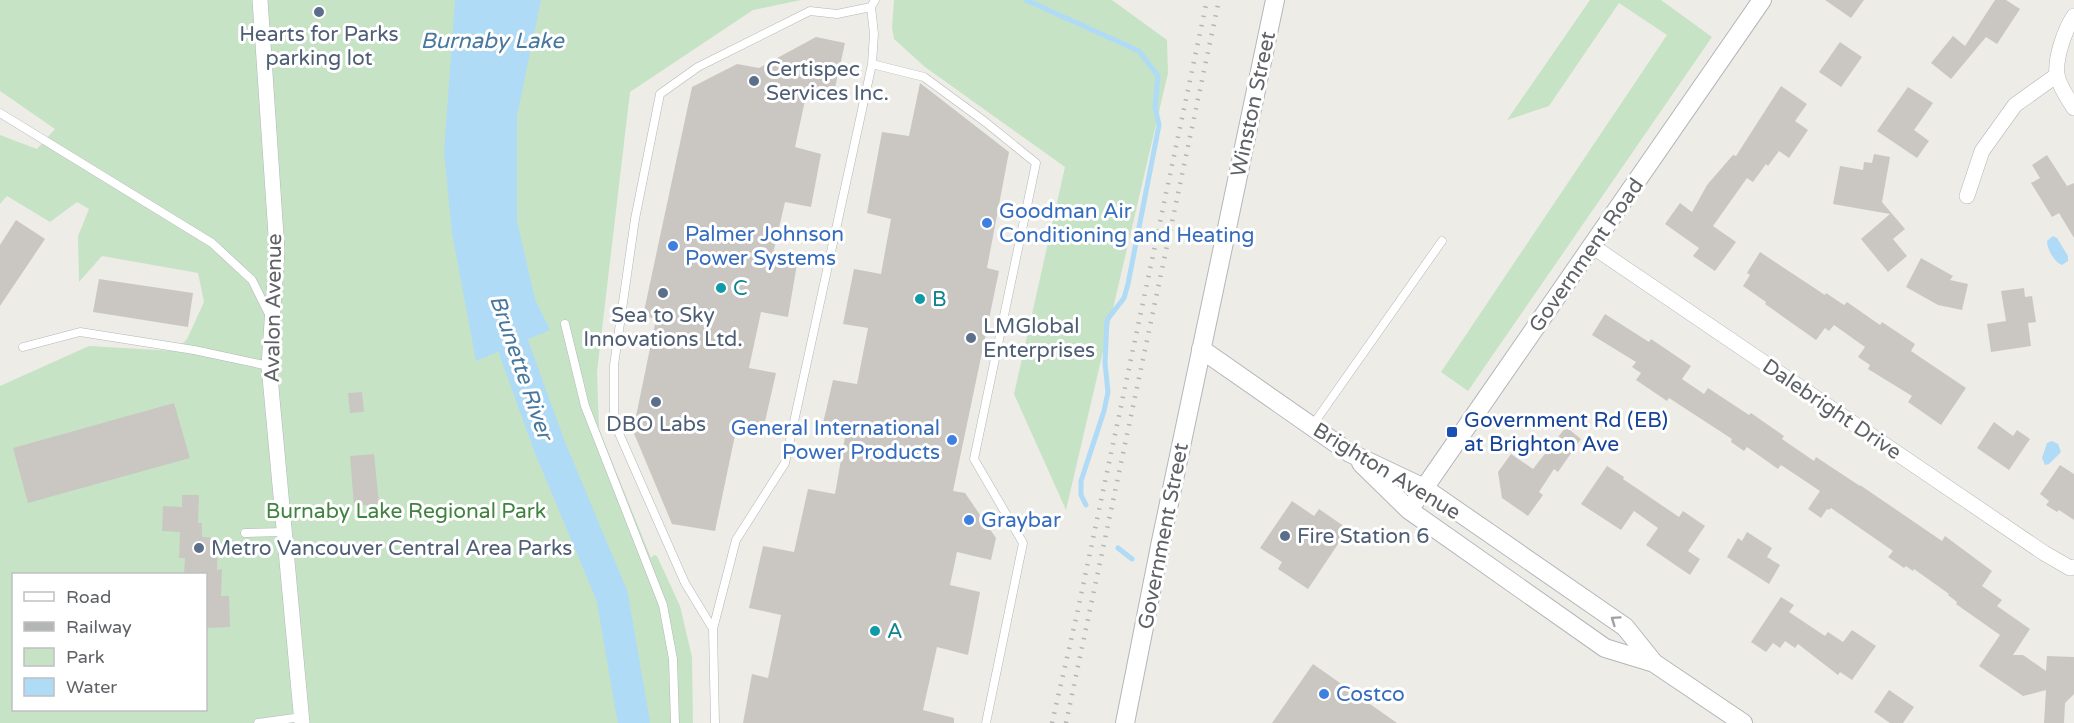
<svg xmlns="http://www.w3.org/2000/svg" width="2074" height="723" viewBox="0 0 2074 723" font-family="'Varela Round',sans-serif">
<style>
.green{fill:#c7e3c6;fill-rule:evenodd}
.water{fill:#afdbf6}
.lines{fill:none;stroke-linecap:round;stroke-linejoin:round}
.stream{stroke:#afdbf6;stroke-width:5}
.river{stroke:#afdbf6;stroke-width:32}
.building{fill:#cac7c3}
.service-casing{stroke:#b3b6ba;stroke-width:9}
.minor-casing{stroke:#b3b6ba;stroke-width:16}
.tertiary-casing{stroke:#b3b6ba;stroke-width:20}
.service{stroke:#fff;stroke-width:8}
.minor{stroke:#fff;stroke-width:15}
.tertiary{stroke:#fff;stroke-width:18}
.rail{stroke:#b4b5b5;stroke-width:4.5;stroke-dasharray:1.5 8;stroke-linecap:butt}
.oneway{stroke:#9ea0a3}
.service-dot{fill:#5c6f8a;stroke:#fff;stroke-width:2}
.shop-dot{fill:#3f7fe0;stroke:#fff;stroke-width:2}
.culture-dot{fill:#0f9aa8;stroke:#fff;stroke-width:2}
.transit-dot{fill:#1a4fb4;stroke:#fff;stroke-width:2}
.labels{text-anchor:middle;stroke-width:6;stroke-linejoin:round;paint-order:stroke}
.service-label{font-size:21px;fill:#4e5e75;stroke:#fff;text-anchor:start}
.street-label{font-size:21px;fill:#5e6165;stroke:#fff}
.shop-label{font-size:21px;fill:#366cbe;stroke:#fff;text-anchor:start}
.culture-label{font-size:21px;fill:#0d838f;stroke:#fff;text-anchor:start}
.transit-label{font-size:21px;fill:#164399;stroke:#fff;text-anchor:start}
.park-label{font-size:21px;fill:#40833f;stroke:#fff}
.water-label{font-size:22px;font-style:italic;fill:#49789f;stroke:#fff}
</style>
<rect width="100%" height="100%" fill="#eeece6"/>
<path class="green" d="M0 0H801L753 10 630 92 597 372 599 429 651 558 654 555 657 556 680 606 692 657 693 723H0V386L89 346 176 351 187 339 204 302 198 273 102 256 79 282 78 236 89 209 77 202 50 222 7 196 0 204V135L37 149 55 129 0 91ZM14 574H206V710H14Z
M894 0H1112L1167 40 1168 73 1066 510 1014 394 1065 167 925 67 894 39 892 27Z
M1590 0H1661L1712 37 1468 391 1441 372 1667 35 1619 3 1549 106 1507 120Z"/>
<path class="water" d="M455 0H541L517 116V221L535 299 550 330 476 361 452 233 444 152Z
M2053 236 2057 238 2068 256V261L2062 265C2054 262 2047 249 2047 241Z
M2052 441 2058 444 2061 452 2049 464 2045 465 2042 458 2047 443Z"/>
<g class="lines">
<path class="stream" d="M1026 0 1139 51 1158 76 1155 107 1159 125 1128 284 1124 298 1107 320 1105 363 1108 392 1104 411 1081 481V495L1086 505
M1118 548 1132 559"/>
<path class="river" d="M499 307 549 445 612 596 634 723"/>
</g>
<path class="building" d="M1825 0H1864L1851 18Z
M1995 0H2006L2020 9 1997 44 1986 37 1951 79 1931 63 1953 36 1965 46Z
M816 37 845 43 833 97 807 91 795 147 821 154 811 207 785 202 772 258 797 264 788 317 761 312 749 368 776 373 764 426 738 421 715 531 672 524 633 431 656 319 643 316 692 87 737 64 759 68Z
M1840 42 1862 57 1841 87 1819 72Z
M920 83 1009 152 987 268 999 271 953 491 965 493 996 538 991 560 957 552 950 585 980 592 968 655 937 647 923 710 954 718V723H743L752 674 768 678 781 615 749 608 763 546 794 552 808 489 835 494 845 437 821 432 833 380 857 384 868 328 843 324 854 269 881 274 891 219 867 213 882 132 909 136Z
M1781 86 1807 104 1795 121 1808 130 1789 158 1779 151 1768 166 1766 164 1753 182 1747 178 1713 226 1736 242 1715 271 1693 256 1699 248 1665 224 1680 203 1692 212 1707 185 1733 155 1736 156Z
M1908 87 1933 103 1914 130 1929 141 1917 158 1877 131Z
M1874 154 1890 157 1882 202 1905 229 1893 239 1907 256 1888 272 1861 239 1890 214 1833 204 1840 166 1863 170 1864 162 1872 163Z
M2047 155 2067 186 2074 183V238L2059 213 2052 217 2031 183 2040 178 2032 165Z
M16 220 45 239 0 306V245Z
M1760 252 1825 295 1826 293 1844 305 1847 302 1880 325 1882 322 1915 344 1911 351 1966 388 1941 425 1908 402 1912 396 1868 369 1870 365 1858 357 1865 347 1834 325 1829 331 1825 328 1816 340 1765 304 1766 302 1743 286 1750 275 1747 273Z
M1921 258 1953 276 1950 280 1968 284 1962 310 1938 305 1906 287Z
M99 279 193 293 188 327 93 312Z
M2024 288 2025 297 2032 296 2036 322 2028 323 2031 346 1991 352 1987 324 2006 321 2001 291Z
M1605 314 1649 342 1651 339 1691 366 1682 379 1704 394 1708 388 1749 415 1751 413 1784 436 1782 439 1814 461 1816 457 1860 486V485L1942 541 1945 536 1992 571 1982 586 2002 600 1997 606 2030 629 2013 655H2023L2046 671 2047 656 2074 657V694L2065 703 2064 723H2044L2046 690 2023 696 1979 666 2000 635 1956 604 1957 602 1948 595 1949 594 1914 569 1913 571 1906 566 1904 568 1888 557 1893 551 1831 508 1829 510 1827 509 1821 518 1808 509 1820 491 1781 465 1778 469 1747 447 1744 451 1731 442 1732 439 1669 398 1667 401 1636 380 1641 373 1632 367 1636 362 1592 335Z
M362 392 364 412 350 413 348 393Z
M174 403 190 458 28 503 13 448Z
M1994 422 2013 436 2017 430 2030 439 2009 470 1977 448Z
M1566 427 1581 439 1558 472 1554 469 1539 492 1543 495 1528 516 1502 498 1498 472 1511 454 1533 469Z
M374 454 379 504 354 506 350 456Z
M2060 465 2074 474V520L2059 510 2057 512 2046 505 2049 501 2040 494Z
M1607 466 1624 477 1623 479 1679 517 1683 511 1705 526 1688 551 1700 559 1690 575 1646 545 1658 528 1634 511 1621 530 1581 504Z
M182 495H199L198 523H202V537L218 538 217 570 222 569 221 596H229L230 627 206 628V574H184L185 558H179L180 532 162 531 163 506 182 507Z
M1292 501 1314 516 1319 509 1348 529 1308 589 1278 569 1282 562 1260 548Z
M1747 532 1772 548 1767 557 1780 565 1769 584 1727 557 1738 538 1742 541Z
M1781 597 1794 605 1789 612 1825 636 1828 632 1843 642 1852 630 1876 646 1852 680 1840 672 1838 675 1798 644 1795 648 1785 641 1780 648 1773 643 1766 652 1751 642Z
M1313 664 1397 723H1272Z
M1889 690 1914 707 1903 723H1890L1874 712Z"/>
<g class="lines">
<defs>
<path id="service" d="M872 64 924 77 984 121 1036 163 974 459 1023 543 986 723
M0 113 212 243 252 280 270 316
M565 324 585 406 663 605 673 659 675 723
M23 347 80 332 194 350 269 366
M1312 426 1442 241
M245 533 284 532
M713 629 685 583 614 422V365L635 219 660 94 698 67 810 11 837 14 871 7
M258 723 302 717
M715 723 713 629 736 540 785 463 872 64 874 34 871 7 875 0"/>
<path id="minor" d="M260 0 277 250 269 366 302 723
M2074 16C2065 29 2055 58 2057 74 2058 84 2068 99 2074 108
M1967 196 1982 151 2015 105 2057 75
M1592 246 2044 553 2070 568 2074 567"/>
<path id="tertiary" d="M1201 349 1350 453 1424 488 1495 537 1625 627 1654 663 1743 723
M1361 463 1409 510 1605 648 1654 663
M1409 510 1762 0
M1125 723 1160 546 1275 0"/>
</defs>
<use href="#service" class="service-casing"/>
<use href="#minor" class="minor-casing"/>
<use href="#tertiary" class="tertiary-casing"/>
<use href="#service" class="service"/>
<use href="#minor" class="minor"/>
<use href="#tertiary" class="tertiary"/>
<path class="rail" d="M1052 723 1077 614 1207 0
M1066 723 1219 0"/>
</g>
<defs><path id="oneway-chevron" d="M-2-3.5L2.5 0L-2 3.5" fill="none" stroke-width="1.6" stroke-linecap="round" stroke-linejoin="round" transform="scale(1.5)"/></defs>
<use class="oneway" href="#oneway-chevron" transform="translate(1615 620) rotate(-145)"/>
<g class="service-dot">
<circle cx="319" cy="12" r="6"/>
<circle cx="754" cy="81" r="6"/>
<circle cx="663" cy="293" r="6"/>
<circle cx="971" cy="338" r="6"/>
<circle cx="656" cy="402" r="6"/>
<circle cx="1285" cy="536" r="6"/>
<circle cx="199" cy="548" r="6"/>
</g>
<g class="shop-dot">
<circle cx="987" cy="223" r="6"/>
<circle cx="673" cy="246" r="6"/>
<circle cx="952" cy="440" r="6"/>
<circle cx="969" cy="520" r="6"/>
<circle cx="1324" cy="694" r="6"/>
</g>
<g class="culture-dot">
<circle cx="721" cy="288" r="6"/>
<circle cx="920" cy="299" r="6"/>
<circle cx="875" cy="631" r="6"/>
</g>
<rect class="transit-dot" x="1446" y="426" width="12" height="12" rx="3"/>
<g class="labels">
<g class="service-label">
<text x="319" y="41" text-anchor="middle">Hearts for Parks<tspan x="319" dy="24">parking lot</tspan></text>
<text x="766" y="76">Certispec<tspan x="766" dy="24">Services Inc.</tspan></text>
<text x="663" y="322" text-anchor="middle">Sea to Sky<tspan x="663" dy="24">Innovations Ltd.</tspan></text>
<text x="983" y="333">LMGlobal<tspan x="983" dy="24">Enterprises</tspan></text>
<text x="656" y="431" text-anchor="middle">DBO Labs</text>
<text x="1297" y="543">Fire Station 6</text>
<text x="211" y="555">Metro Vancouver Central Area Parks</text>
</g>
<g class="street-label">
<text transform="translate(1253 104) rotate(-78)" y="7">Winston Street</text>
<text transform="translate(1586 255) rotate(-55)" y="7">Government Road</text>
<text transform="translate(273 308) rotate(-89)" y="7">Avalon Avenue</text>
<text transform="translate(1832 409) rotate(34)" y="7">Dalebright Drive</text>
<text transform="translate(1387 471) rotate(31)" y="7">Brighton Avenue</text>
<text transform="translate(1163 536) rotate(-79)" y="7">Government Street</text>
</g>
<g class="shop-label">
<text x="999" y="218">Goodman Air<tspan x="999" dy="24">Conditioning and Heating</tspan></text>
<text x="685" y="241">Palmer Johnson<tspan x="685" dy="24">Power Systems</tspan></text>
<text x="940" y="435" text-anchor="end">General International<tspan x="940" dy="24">Power Products</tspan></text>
<text x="981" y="527">Graybar</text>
<text x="1336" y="701">Costco</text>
</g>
<g class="culture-label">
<text x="733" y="295">C</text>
<text x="932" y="306">B</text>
<text x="887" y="638">A</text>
</g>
<g class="transit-label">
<text x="1464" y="427">Government Rd (EB)<tspan x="1464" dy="24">at Brighton Ave</tspan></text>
</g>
<g class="park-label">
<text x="406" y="518">Burnaby Lake Regional Park</text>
</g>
<g class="water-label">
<text x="492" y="48">Burnaby Lake</text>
<text transform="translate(522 367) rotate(71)" y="8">Brunette River</text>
</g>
</g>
<rect x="12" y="573" width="195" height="138" fill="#ffffff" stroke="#bfc0c1" stroke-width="1.5"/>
<rect x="24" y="592" width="30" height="9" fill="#ffffff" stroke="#bfc0c1" stroke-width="1.5"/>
<text x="66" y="603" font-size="18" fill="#5e6165">Road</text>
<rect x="24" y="622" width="30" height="9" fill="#b4b5b5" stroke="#bfc0c1" stroke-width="1.5"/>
<text x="66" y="633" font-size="18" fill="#5e6165">Railway</text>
<rect x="24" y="648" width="30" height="18" fill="#c7e3c6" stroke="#bfc0c1" stroke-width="1.5"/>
<text x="66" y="663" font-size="18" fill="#5e6165">Park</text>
<rect x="24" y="678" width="30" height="18" fill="#afdbf6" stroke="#bfc0c1" stroke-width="1.5"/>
<text x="66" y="693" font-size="18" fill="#5e6165">Water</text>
</svg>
